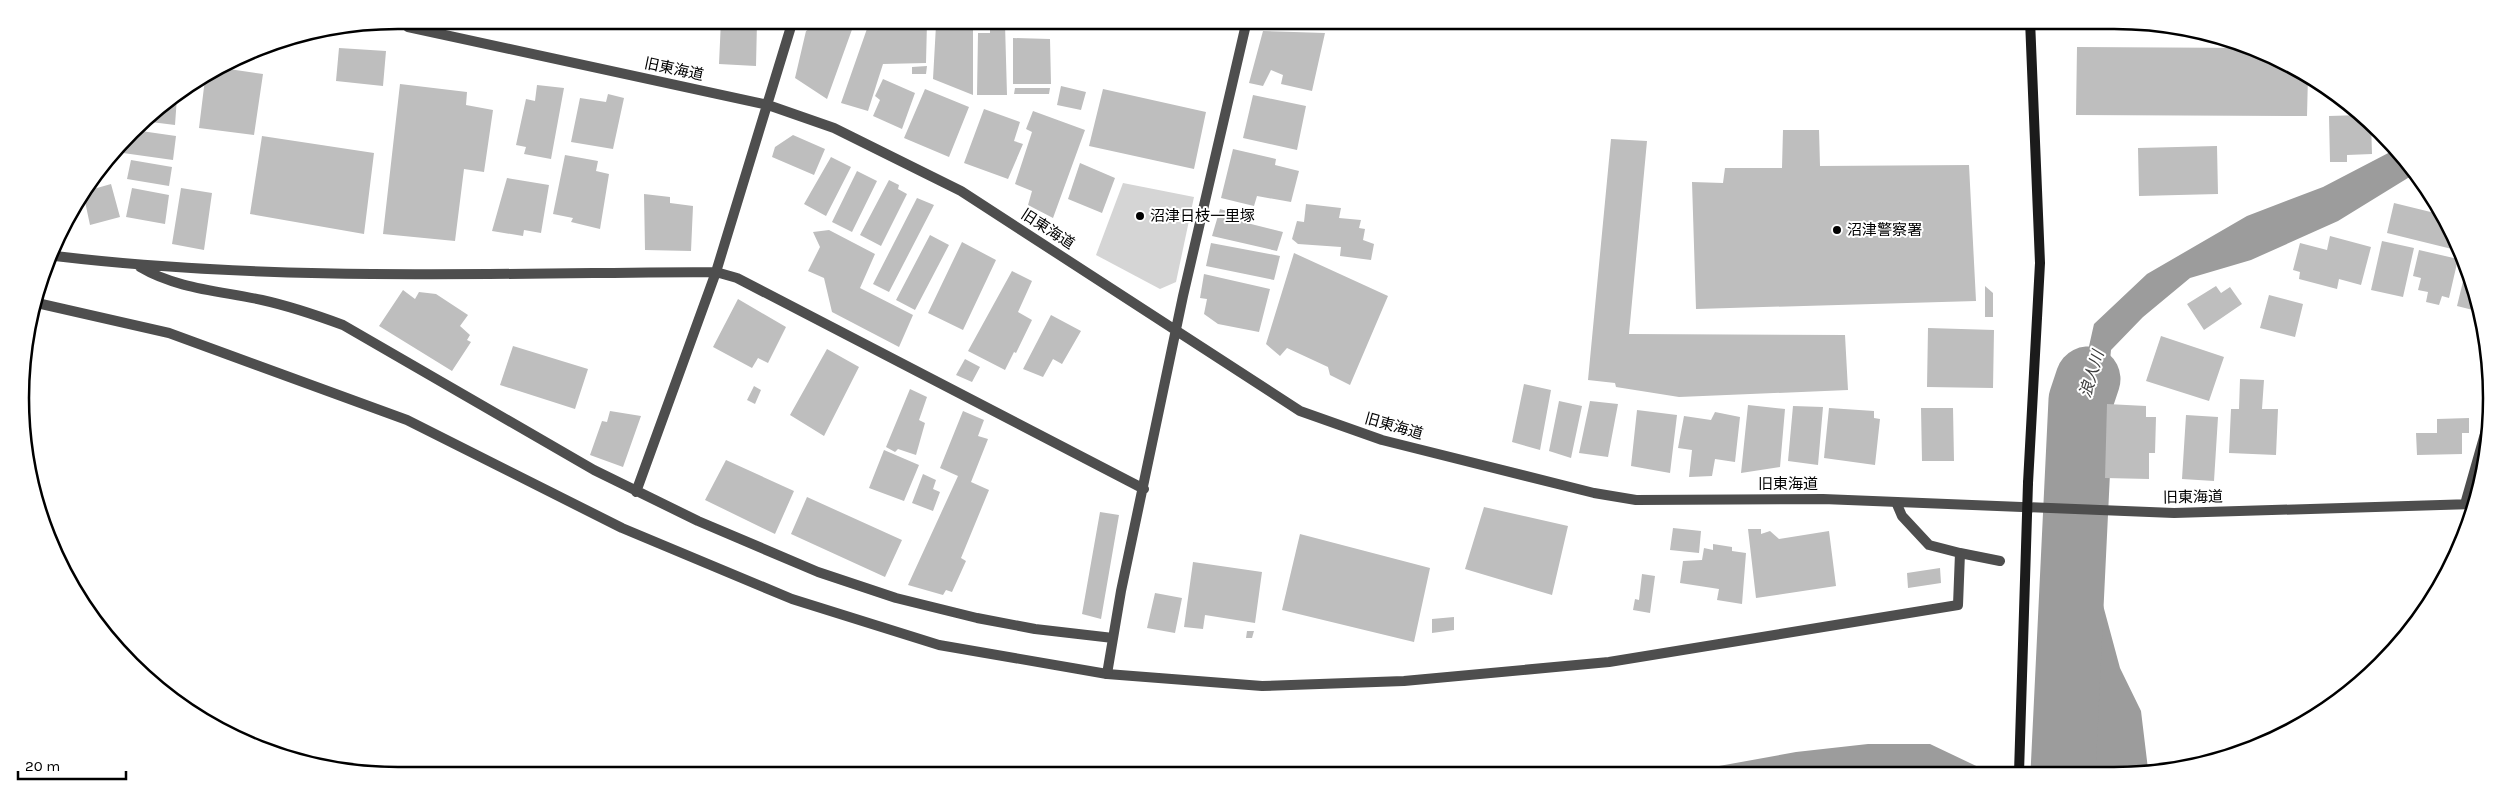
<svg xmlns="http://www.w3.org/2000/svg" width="2512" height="796" viewBox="0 0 2512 796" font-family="Karla,'Noto Sans JP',sans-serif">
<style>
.green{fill:#d5d5d5}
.water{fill:#9c9c9c}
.pier{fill:#fff}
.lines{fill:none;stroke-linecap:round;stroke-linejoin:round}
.river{stroke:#9c9c9c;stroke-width:65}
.building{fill:#bebebe}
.lane{stroke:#4e4e4e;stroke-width:10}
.street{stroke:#4e4e4e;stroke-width:10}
.secondary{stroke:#1b1b1b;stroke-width:10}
.secondary-bridge{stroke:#1b1b1b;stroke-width:10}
.poi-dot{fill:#000;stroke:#fff;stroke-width:2}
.labels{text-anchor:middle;stroke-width:4;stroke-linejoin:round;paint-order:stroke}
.street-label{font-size:15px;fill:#000;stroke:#fff}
.poi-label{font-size:15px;fill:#000;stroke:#fff;text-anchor:start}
.water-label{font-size:16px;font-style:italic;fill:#3d3d3d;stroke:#fff}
.rim{fill:none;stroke:#000;stroke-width:2.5}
</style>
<rect width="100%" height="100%" fill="#fff"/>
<path class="green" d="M1123 183 1194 197 1176 282 1160 289 1096 255Z"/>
<path class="water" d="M2396 149 2416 173 2338 221 2251 260 2190 278 2143 317 2111 350 2100 466 2078 469 2083 373 2094 324 2147 274 2247 216 2323 187Z
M2103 605 2120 668 2141 711 2148 769 2151 773 1675 774 1796 752 1868 744H1930L1991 773 2037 767 2054 751 2086 665 2079 652 2082 611Z"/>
<path class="pier" d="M2037 764 2036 773H2003V768Z"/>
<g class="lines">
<path class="river" d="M2063 773 2081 400 2088 379"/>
</g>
<path class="building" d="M721 20 757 22 756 66 719 64Z
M822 21 854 24 827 99 795 78 806 31Z
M958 21 973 22V95L933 79 936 25 958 26Z
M927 22 926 63 883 64 868 111 841 103 869 23Z
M990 23 1005 24 1007 95H977L978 33H990Z
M1263 31 1325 33 1312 91 1281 84 1283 75 1271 70 1263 86 1249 83Z
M1013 38 1050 39 1051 84H1013Z
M2077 47 2256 48 2308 75 2307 116 2076 115Z
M339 48 386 51 383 86 336 81Z
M927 66 926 74H912V67Z
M222 68 263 74 254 135 199 128 205 79Z
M883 79 915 93 902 129 873 116 880 100 875 96Z
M400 84 467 92 466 105 493 110 484 172 464 169 455 241 383 234Z
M537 85 564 88 551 159 524 154 526 147 516 145 526 99 535 101Z
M1061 86 1086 92 1081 110 1057 105Z
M1015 88H1050L1049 94H1014Z
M925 89 969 107 949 157 904 138Z
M1103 89 1206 112 1194 169 1089 146Z
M2333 91 2347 103H2334Z
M608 94 624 98 613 149 571 142 580 98 606 102Z
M1253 95 1306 106 1297 150 1243 138Z
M177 97 175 125 143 121 149 114Z
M984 109 1020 122 1014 141 1023 144 1008 179 964 163Z
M1033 111 1085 130 1053 218 1028 205 1032 191 1015 184 1032 132 1026 129Z
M2362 115 2371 122 2372 154 2347 155V162H2330L2329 116Z
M134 130 176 136 173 160 123 153 127 137Z
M1783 130H1819L1820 166 1969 165 1976 301 1696 309 1692 182 1723 183 1725 168H1782Z
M793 135 825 149 814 175 772 157 775 147Z
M262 136 374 153 364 234 250 214Z
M1611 139 1647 141 1629 334 1845 335 1848 390 1679 397 1616 387 1615 383 1588 380Z
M2217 146 2218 194 2139 196 2138 148Z
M1233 149 1276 159 1275 165 1299 171 1291 202 1257 196 1254 206 1221 198Z
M565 155 598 161 596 171 609 174 600 229 571 222 573 218 553 214Z
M831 157 851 167 826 216 804 204Z
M131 160 172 167 169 186 127 179Z
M1080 163 1115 178 1102 213 1068 199Z
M857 171 877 181 852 232 832 222Z
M507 178 549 185 541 233 524 230 523 236 492 231Z
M889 180 899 185 898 189 907 194 881 246 860 235Z
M111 184 120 217 90 225 83 192Z
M132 188 169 195 165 224 126 217Z
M181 188 212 193 204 250 172 244Z
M644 194 670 197V203L693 206 691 251 645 250Z
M917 198 934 205 889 292 873 284Z
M2394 203 2443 215 2457 242 2456 250 2387 233Z
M1306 204 1341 208 1339 218 1361 220 1359 228 1365 229 1363 240 1374 244 1371 260 1340 256 1341 247 1298 244 1292 239 1297 221 1304 222Z
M1220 209 1244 216 1243 222 1283 232 1277 251 1212 236Z
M829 230 875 254 860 288 913 315 899 347 832 312 824 278 808 271 820 247 813 232Z
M930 235 949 245 915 310 896 300Z
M2330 236 2371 247 2361 285 2339 279 2337 289 2299 279 2300 272 2293 270 2300 243 2327 250Z
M2382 241 2414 248 2403 297 2371 290Z
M962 242 996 260 963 330 928 313Z
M1211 243 1280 256 1274 280 1206 266Z
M2419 250 2458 259 2449 298 2442 296 2439 305 2426 302 2428 292 2418 290 2421 278 2413 276Z
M1294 253 1388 296 1350 385 1330 375 1328 367 1287 348 1280 356 1266 344Z
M2467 265 2477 299 2481 312 2457 306Z
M1012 271 1032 281 1018 312 1032 320 1016 353 1014 352 1005 370 968 351Z
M1204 274 1270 289 1259 332 1218 324 1204 314 1207 299 1200 298Z
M1985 286 1993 293V317H1985Z
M2216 286 2221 293 2230 287 2242 304 2204 330 2187 304Z
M403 290 415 299 419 292 436 294 468 315 460 326 470 335 467 340 471 342 452 371 379 326Z
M2269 295 2303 304 2295 337 2260 328Z
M738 299 786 327 768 363 758 358 752 368 713 347Z
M1051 315 1081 331 1062 364 1053 359 1043 377 1023 369Z
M1928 328 1994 330 1993 388 1927 387Z
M2161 336 2224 357 2209 401 2146 381Z
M513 346 588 369 575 409 500 385Z
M827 349 859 367 824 436 790 415Z
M965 359 980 367 972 382 956 375Z
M2240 379 2264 380 2262 409H2278L2276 455 2229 453 2231 409H2239Z
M1524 384 1551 390 1540 450 1512 442Z
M754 386 761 390 755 404 747 400Z
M910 389 927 397 919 420 925 423 916 455 898 449 895 452 886 447Z
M1559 401 1582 406 1571 458 1549 451Z
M1590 401 1618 404 1608 457 1579 453Z
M2107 404 2146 406V417H2156L2155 453H2149V479L2105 478Z
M1748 405 1785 409 1780 467 1741 473Z
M1793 406 1823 407 1818 465 1788 461Z
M1829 408 1874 411V418L1880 419 1875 465 1824 458Z
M1921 408H1953L1954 461H1922Z
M1637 410 1677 415 1670 473 1631 466Z
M610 411 641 416 623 467 590 455 602 421 607 422Z
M963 411 984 420 978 436 988 439 971 482 989 490 961 558 966 561 952 592 946 590 943 595 908 585 958 476 940 468Z
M1715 412 1740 417 1735 462 1715 459 1712 476 1689 477 1692 450 1678 448 1684 416 1711 420Z
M2186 415 2218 417 2214 481 2182 479Z
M2469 418V433H2462V454L2417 455 2416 433H2437V419Z
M884 450 919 465 904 501 869 488Z
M726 460 794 491 775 534 705 500Z
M923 474 936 480 933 489 940 492 933 511 912 503Z
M807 497 902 540 885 577 791 534Z
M1484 507 1568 526 1552 595 1465 569Z
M1100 512 1119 515 1101 619 1082 614Z
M1673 528 1701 531 1699 553 1670 550Z
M1748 529H1761V534L1770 531 1779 539 1829 531 1836 586 1756 598Z
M1300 534 1430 568 1414 642 1282 610Z
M1713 544 1732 547V551L1746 553 1742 604 1717 600 1719 589 1680 583 1683 561 1702 560 1704 548 1713 550Z
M1193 562 1262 572 1255 623 1205 615 1203 629 1184 627Z
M1940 568 1941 583 1908 588 1907 573Z
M1642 574 1655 576 1650 613 1633 610 1635 599 1639 600Z
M1155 593 1182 598 1175 633 1147 628Z
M1454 617V630L1432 633V619Z
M1247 631H1254L1252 638H1246Z"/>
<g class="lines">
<path class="lane" d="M37 303 169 333 407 420 622 528 792 599 939 645 1107 674 1262 686 1404 681 1609 662 1958 605 1960 553 1929 545 1902 516 1896 502
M1960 553 2000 561"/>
<path class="street" d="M400 20 408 27 768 105 834 128 961 191 1300 411 1382 440 1594 493 1636 500 1823 499 2174 513 2473 504
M53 251 55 256C273 282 496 273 716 272L737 278 1144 489
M140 267C177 289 221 291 262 300 289 306 316 315 343 325L594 470 698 521 818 572 896 598 977 618 1035 629 1113 638
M636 492 716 272 793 20
M2465 504 2490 416
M1107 674 1121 591 1183 296 1247 20"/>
<path class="secondary" d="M2028 483 2040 263 2030 20"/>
<path class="secondary-bridge" d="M2019 773 2028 483"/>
</g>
<g class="poi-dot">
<circle cx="1140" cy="216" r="5"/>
<circle cx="1837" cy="230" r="5"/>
</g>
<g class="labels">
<g class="street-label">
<text transform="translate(674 69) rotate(12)" y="5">旧東海道</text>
<text transform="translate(1048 229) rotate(33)" y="5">旧東海道</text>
<text transform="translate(1394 426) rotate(16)" y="5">旧東海道</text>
<text x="1788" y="489">旧東海道</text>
<text transform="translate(2193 497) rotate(-1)" y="5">旧東海道</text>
</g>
<g class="poi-label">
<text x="1150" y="221">沼津日枝一里塚</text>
<text x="1847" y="235">沼津警察署</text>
</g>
<g class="water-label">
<text transform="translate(2091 374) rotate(-73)" y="6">浪人川</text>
</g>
</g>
<path d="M0 0H2512V796H0ZM398 29H2114A369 369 0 0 1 2483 398V398A369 369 0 0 1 2114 767H398A369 369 0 0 1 29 398V398A369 369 0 0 1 398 29Z" fill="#fff" fill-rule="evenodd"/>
<path class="rim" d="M398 29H2114A369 369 0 0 1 2483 398V398A369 369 0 0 1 2114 767H398A369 369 0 0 1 29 398V398A369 369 0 0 1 398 29Z"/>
<path d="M18 771v8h108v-8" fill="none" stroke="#000000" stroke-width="2.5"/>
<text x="25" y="771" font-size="15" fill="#000000" stroke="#ffffff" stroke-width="4" paint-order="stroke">20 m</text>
</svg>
